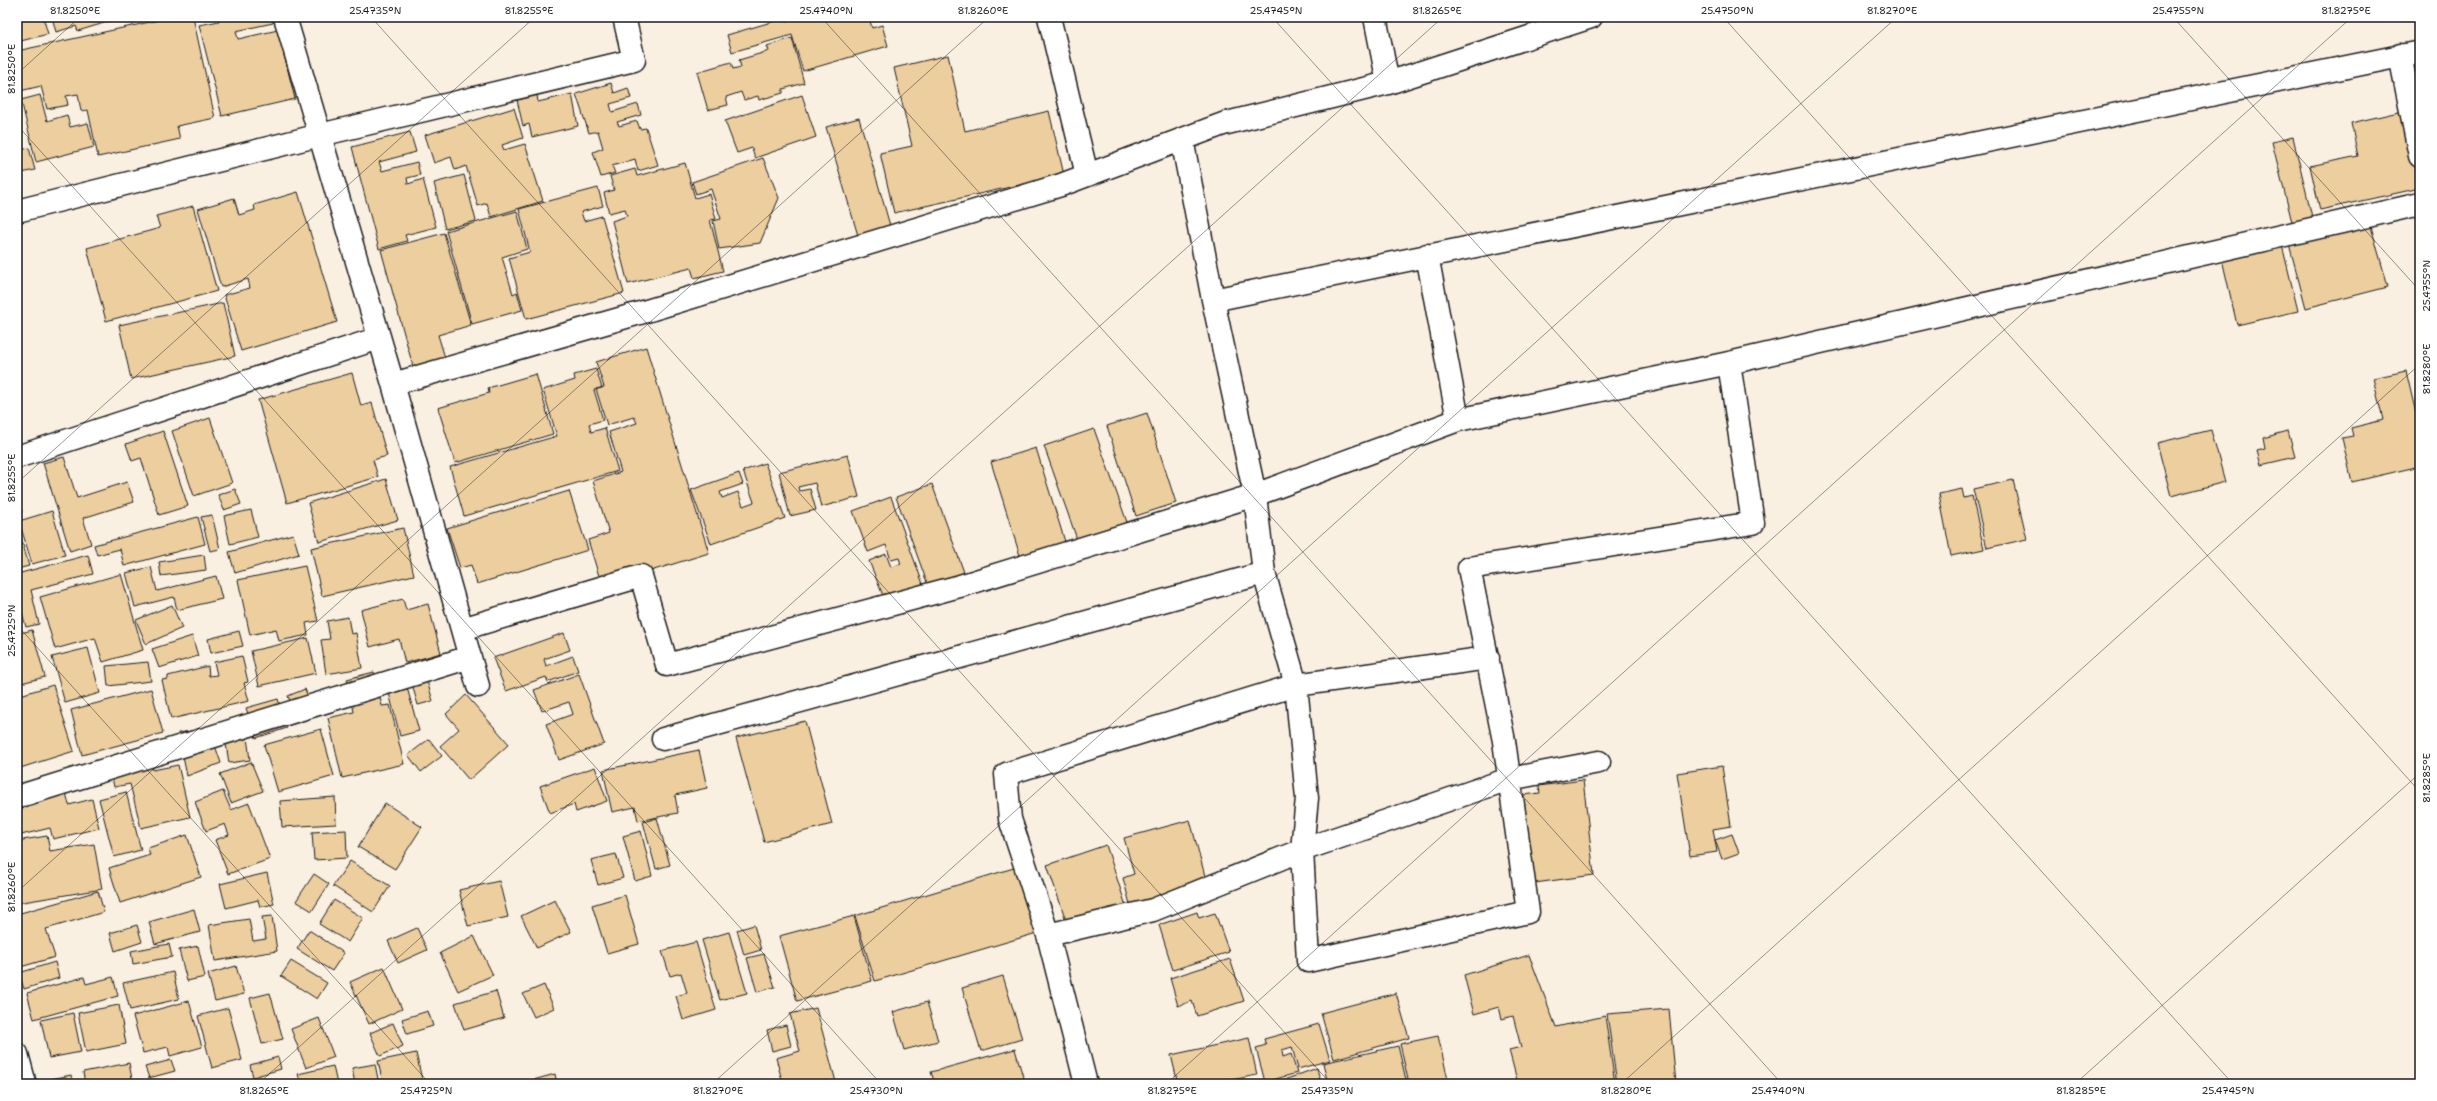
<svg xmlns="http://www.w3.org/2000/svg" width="2437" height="1101" viewBox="0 0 2437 1101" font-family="'Shantell Sans',sans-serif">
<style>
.building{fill:#ecce9f;stroke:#1c1c1c}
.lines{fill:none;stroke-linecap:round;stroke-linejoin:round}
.street-casing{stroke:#1c1c1c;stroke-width:25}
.street{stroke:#fff;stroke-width:22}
.ticks{fill:none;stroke:#1c1c1c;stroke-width:1;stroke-opacity:0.45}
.neatline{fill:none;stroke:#1c1c1c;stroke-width:1.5}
.ticks-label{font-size:10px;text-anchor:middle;fill:#1c1c1c}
</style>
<rect width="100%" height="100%" fill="#f9f0e2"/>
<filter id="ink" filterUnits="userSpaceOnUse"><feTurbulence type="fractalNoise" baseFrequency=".025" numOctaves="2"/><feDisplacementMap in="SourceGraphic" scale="8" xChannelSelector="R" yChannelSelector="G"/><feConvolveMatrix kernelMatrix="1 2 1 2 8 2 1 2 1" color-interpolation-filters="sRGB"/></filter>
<g filter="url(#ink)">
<path class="building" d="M17 17H43L48 34 17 42Z
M52 17H102L104 23 78 31 76 26 56 32Z
M104 17H127L105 22Z
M173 17H193L215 118 177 126 180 139 98 157 88 110 81 111 78 94 66 96 68 105 47 109 41 86 20 91 17 77V51Z
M218 17H272L273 23 236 31 238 39 278 30 295 99 222 116 199 25 219 21Z
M800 17H869L872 28 882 25 888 46 803 71 792 35 732 52 727 35 785 18 786 21Z
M792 38 804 83 783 89V93L759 100 758 96 744 100 741 92 726 97 728 105 708 110 697 72 731 62 733 69 741 67 739 60 769 51 767 46Z
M948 55 965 131 1049 111 1064 175 894 213 880 153 912 146 894 68Z
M611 83 614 93 628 88 631 98 610 104 612 112 638 104 641 115 617 122 619 126 637 121 640 129 646 128 658 165 638 171 635 159 612 166 615 173 601 177 593 152 603 148 598 131 589 133 576 94Z
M572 94 578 126 532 137 529 124 523 126 517 100 537 95 538 102Z
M40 95 47 121 67 115 70 127 88 123 94 147 36 162 21 100Z
M802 95 816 137 755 158 752 148 737 153 725 121Z
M514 108 523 138 502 145 504 150 525 144 543 201 491 217 487 203 478 206 466 166 455 170 451 157 434 163 425 135Z
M2403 111 2420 188 2320 210 2310 166 2358 156 2351 123Z
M859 118 891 229 859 239 826 127Z
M410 132 416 152 379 162 382 171 417 162 420 175 407 178 408 184 423 179 436 227 405 235 407 241 379 249 352 147Z
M2293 137 2313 221 2293 226 2272 142Z
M29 148 35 170 17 174V151Z
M763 158 779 198 760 243 719 249 713 221 721 219 711 189 696 194 692 182Z
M685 163 695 198 709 194 716 219 710 220 723 271 694 278 691 268 628 284 612 221 627 216 625 209 609 213 604 193 614 190 610 176 635 169 637 176Z
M464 175 476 221 445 229 434 183Z
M598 188 603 206 581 212 584 221 602 216 624 293 526 319 509 258 530 252 519 209Z
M298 192 337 322 241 351 224 295 250 288 248 279 221 287 198 209 234 198 239 215 255 210 254 205Z
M193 206 217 291 106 321 87 248 160 228 156 216Z
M517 211 527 249 502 257 513 294 517 292 522 310 472 324 446 231Z
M2370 223 2388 287 2306 308 2289 244Z
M444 233 471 325 438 335 446 361 414 370 381 250Z
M2282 245 2298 311 2237 325 2222 259Z
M223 303 235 356 131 379 119 325Z
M646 347 709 553 602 586 588 540 609 533 593 481 621 472 609 432 637 423 634 417 607 425 596 389 604 387 596 362Z
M596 369 602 388 594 390 603 420 589 424 591 432 605 428 618 471 464 516 450 467 557 436 543 390 575 380 574 375Z
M2406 371 2420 431V466L2352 482 2342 438 2353 436 2351 428 2383 420 2373 378Z
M352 373 361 406 372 403 387 456 373 460 378 477 287 503 258 400Z
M536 374 553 434 455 463 438 408 489 393 488 388Z
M1147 413 1176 503 1136 516 1107 426Z
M210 418 232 483 194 496 172 431Z
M1094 429 1128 525 1078 542 1044 446Z
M2211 430 2225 482 2171 496 2157 443Z
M163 431 188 506 159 515 141 458 132 461 126 444Z
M2288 431 2295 457 2261 465 2257 451 2265 449 2263 438Z
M1036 448 1066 545 1021 559 991 462Z
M848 455 859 497 821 507 815 483 798 487 799 491 810 489 816 510 790 516 779 472Z
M64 457 77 498 127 482 134 502 83 518 91 544 70 551 43 463Z
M765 463 785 518 711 544 691 490 739 473 743 484 720 492 722 498 738 492 743 506 754 502 743 471Z
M386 479 398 520 319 542 308 503Z
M2013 480 2027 539 1987 548 1973 489Z
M932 484 965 575 929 588 896 497Z
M235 489 241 504 224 510 218 495Z
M1962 489 1964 498 1972 496 1984 549 1951 556 1939 494Z
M569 491 588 550 477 584 471 565 460 568 447 528Z
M17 492 22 512 17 513Z
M891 497 923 584 884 598 869 561 886 554 891 567 901 564 899 558 891 560 886 545 868 552 853 511Z
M251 510 258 537 230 544 224 516Z
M52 511 65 555 32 564 19 521Z
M212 515 220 549 210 551 201 517Z
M198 517 205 544 124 566 120 549 97 555 94 545Z
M17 524 29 566 17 569Z
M403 528 414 575 322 596 311 548Z
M293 534 299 554 235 573 229 552Z
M88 555 93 574 31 590 39 624 26 627 17 593V574Z
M204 555 206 570 161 576 159 562Z
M305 566 318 621 306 623 308 635 279 641 276 629 250 635 238 580Z
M151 567 157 591 216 576 222 599 177 610 174 597 135 607 126 573Z
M121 574 143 650 103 662 95 638 55 649 40 597Z
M403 599 406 610 428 604 441 653 405 663 399 639 370 647 361 610Z
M172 605 182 628 146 644 136 620Z
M17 608 21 624 17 625Z
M348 617 351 634 356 633 362 668 326 674 321 640 330 639 327 621Z
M32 630 45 677 17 684V634Z
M239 631 243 646 211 653 208 639Z
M564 633 570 650 544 659 546 666 573 656 578 671 548 682 546 677 506 691 493 658Z
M192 636 198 656 159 668 152 649Z
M308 638 316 673 259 686 251 651Z
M88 648 100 693 65 703 52 657Z
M242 656 248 682 244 683 249 701 171 719 162 680 168 679V676L208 666 209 676 217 675 214 662Z
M148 662 151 681 108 686 106 666Z
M424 671 433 701 418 705 409 674Z
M374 672 382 706 390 705 404 764 342 778 328 718 354 712 347 679Z
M403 673 419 731 400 736 385 677Z
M579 674 604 744 559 760 546 724 573 714 569 702 542 711 534 690Z
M53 685 74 751 17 769V696Z
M151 689 163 733 82 755 71 710Z
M305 689 314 713 297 719 288 696Z
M466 695 509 744 469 780 440 746 459 729 446 714Z
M278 699 287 728 256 738 246 708Z
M805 721 832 824 764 842 736 738Z
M245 722 250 760 229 763 223 725Z
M209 728 221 763 187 776 178 733Z
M321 729 334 776 278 792 264 745Z
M429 739 442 756 421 772 408 755Z
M699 750 707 788 675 795 678 813 638 821 635 807 612 812 603 770Z
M149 755 153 770 178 765 190 817 141 828 130 784 114 787 109 763Z
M251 762 263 791 231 803 220 774Z
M1722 766 1731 826 1713 829 1717 852 1690 856 1677 773Z
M595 767 607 801 576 812 574 804 550 813 540 786Z
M62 776 69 805 92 799 99 828 53 839 50 828 17 836V798Z
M1583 780 1594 875 1527 884 1515 796 1540 793 1539 786Z
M223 791 231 810 249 803 270 859 228 874 215 840 229 835 225 824 206 831 195 802Z
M126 792 141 850 114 857 99 799Z
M335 797 336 824 282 827 280 801Z
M385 803 422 827 395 869 358 847Z
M657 818 670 865 656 869 643 822Z
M1190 820 1208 887 1131 908 1123 878 1134 874 1124 838Z
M346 830 347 858 314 860 312 832Z
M641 831 652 876 635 881 623 836Z
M1732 834 1739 853 1722 859 1715 840Z
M187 835 201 877 120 903 109 868 150 855 148 848Z
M47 836 50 851 94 844 102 889 17 903V841Z
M1106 845 1126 906 1068 926 1047 865Z
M616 854 623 878 598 885 591 860Z
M350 861 390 886 373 912 333 886Z
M1017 867 1037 933 875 981 855 916Z
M267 873 274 904 260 907 258 900 226 908 220 884Z
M314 874 329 884 312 911 296 901Z
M499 881 508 917 468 926 459 890Z
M98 891 104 912 46 929 55 957 17 968V914Z
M625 895 639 944 607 953 592 905Z
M334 900 363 918 348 942 319 924Z
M555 900 571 932 537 948 521 916Z
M194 909 200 932 155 944 149 922Z
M1197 912 1199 918 1215 913 1229 952 1173 970 1159 925Z
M272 916 277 951 215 961 209 925 249 919 253 941 266 939 262 917Z
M854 916 872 981 797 1001 779 936Z
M137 925 142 942 115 951 110 933Z
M754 925 761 950 744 955 737 930Z
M417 928 427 950 398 963 388 941Z
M309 930 344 953 332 971 297 949Z
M729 932 747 993 720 1000 702 940Z
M474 936 493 975 458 991 440 953Z
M696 942 716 1010 683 1020 676 996 687 993 681 973 670 976 662 951Z
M169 944 172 957 133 964 131 951Z
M198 946 205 977 187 981 179 950Z
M764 954 775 987 757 992 747 958Z
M1529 955 1556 1027 1605 1016 1615 1084H1518L1509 1050 1521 1047 1513 1016 1502 1019 1499 1007 1474 1014 1464 975Z
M1230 959 1244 1001 1197 1016 1192 1001 1178 1006 1170 978Z
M291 961 327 983 317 999 281 976Z
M55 962 59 978 24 989 19 973Z
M236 966 244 994 215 1001 208 974Z
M384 967 402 1009 369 1024 350 982Z
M173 972 179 999 130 1010 123 983Z
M1003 976 1022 1039 981 1051 962 988Z
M84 977 86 984 113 977 118 996 34 1019 27 993Z
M544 985 554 1008 534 1017 523 994Z
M496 991 504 1018 464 1030 455 1003Z
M270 993 283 1039 262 1044 250 998Z
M1396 993 1409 1038 1334 1059 1321 1013Z
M189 1001 202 1047 170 1056 168 1047 143 1053 133 1016Z
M927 1002 938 1041 904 1050 893 1012Z
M119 1005 126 1044 86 1052 78 1013Z
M228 1008 242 1060 212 1068 198 1016Z
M816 1008 836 1082 829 1084H783L776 1058 800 1051 790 1014Z
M1669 1009 1676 1084H1617L1607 1014Z
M428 1011 433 1026 407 1034 402 1019Z
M73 1013 81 1052 49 1058 41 1020Z
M319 1018 334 1057 306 1068 291 1029Z
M393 1023 403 1046 380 1056 370 1033Z
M1319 1024 1330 1060 1298 1069 1292 1047 1282 1050 1283 1057 1291 1054 1297 1073 1265 1082 1256 1048 1266 1045 1264 1039Z
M786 1025 791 1046 772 1051 767 1030Z
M1438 1036 1449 1084H1409L1400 1044Z
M1249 1038 1257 1075 1231 1080V1084H1178L1171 1055Z
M1398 1046 1407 1084H1328L1323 1063Z
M1015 1049 1025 1084H935L931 1072Z
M416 1053 423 1084H383L378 1061Z
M278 1057 281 1069 253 1077 250 1065Z
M171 1060 175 1071 149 1078 145 1067Z
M129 1063 133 1084H85L83 1072Z
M375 1064 379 1084H355L352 1068Z
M333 1066 337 1084H301L298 1074Z
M1317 1068 1321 1084H1273Z
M555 1074 557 1084H526V1082Z
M71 1075 73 1084H47L46 1080Z"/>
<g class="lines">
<defs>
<path id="street" d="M285 17 393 384 478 686
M1049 17 1087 175
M1375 17 1388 83
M2400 55 2420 156
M1182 139 1213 300 1255 495 1264 573 1296 685 1307 798 1302 850 1308 961 1528 912 1504 741 1469 568 1753 523 1729 363
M17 211 320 135 634 60 624 17
M1427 255 1458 420
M1213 300 2420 52
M393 384 640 313 1061 185 1223 124 1388 83 1591 17
M17 457 379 338
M462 629 641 576 667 665 960 586 1255 495 1458 420 1729 363 2420 204
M663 739 1264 573
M17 797 470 657
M1048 935 1153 910 1302 850 1509 779 1599 762
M17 1054 25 1084
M1086 1084 1048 935 1010 819 1006 774 1296 685 1488 658"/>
</defs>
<use href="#street" class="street-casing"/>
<use href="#street" class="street"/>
</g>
</g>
<path class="ticks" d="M371 17 1331 1084M821 17 1782 1084M1272 17 2233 1084M1723 17 2420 792M2173 17 2420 291M17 74 80 17M17 125 881 1084M17 483 535 17M17 625 430 1084M17 892 989 17M258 1084 1443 17M712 1084 1897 17M1166 1084 2352 17M1621 1084 2420 364M2075 1084 2420 773"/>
<rect width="2437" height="1101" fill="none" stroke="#fff" stroke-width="44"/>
<rect x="22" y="22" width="2393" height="1057" class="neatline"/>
<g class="ticks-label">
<text x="75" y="14">81.8250°E</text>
<text x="375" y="14">25.4735°N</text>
<text x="529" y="14">81.8255°E</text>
<text x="826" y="14">25.4740°N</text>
<text x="983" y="14">81.8260°E</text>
<text x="1276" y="14">25.4745°N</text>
<text x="1437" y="14">81.8265°E</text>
<text x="1727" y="14">25.4750°N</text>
<text x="1892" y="14">81.8270°E</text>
<text x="2178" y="14">25.4755°N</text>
<text x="2346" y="14">81.8275°E</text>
<text transform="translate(11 69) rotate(-90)" y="4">81.8250°E</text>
<text transform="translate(2426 286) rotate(-90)" y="4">25.4755°N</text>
<text transform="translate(2426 369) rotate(-90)" y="4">81.8280°E</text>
<text transform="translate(11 478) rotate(-90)" y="4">81.8255°E</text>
<text transform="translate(11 631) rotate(-90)" y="4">25.4725°N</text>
<text transform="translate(2426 778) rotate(-90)" y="4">81.8285°E</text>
<text transform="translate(11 887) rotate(-90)" y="4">81.8260°E</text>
<text x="264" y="1094">81.8265°E</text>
<text x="426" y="1094">25.4725°N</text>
<text x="718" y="1094">81.8270°E</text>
<text x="876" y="1094">25.4730°N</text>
<text x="1172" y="1094">81.8275°E</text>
<text x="1327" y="1094">25.4735°N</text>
<text x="1626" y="1094">81.8280°E</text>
<text x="1778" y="1094">25.4740°N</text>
<text x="2081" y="1094">81.8285°E</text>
<text x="2228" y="1094">25.4745°N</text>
</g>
</svg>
